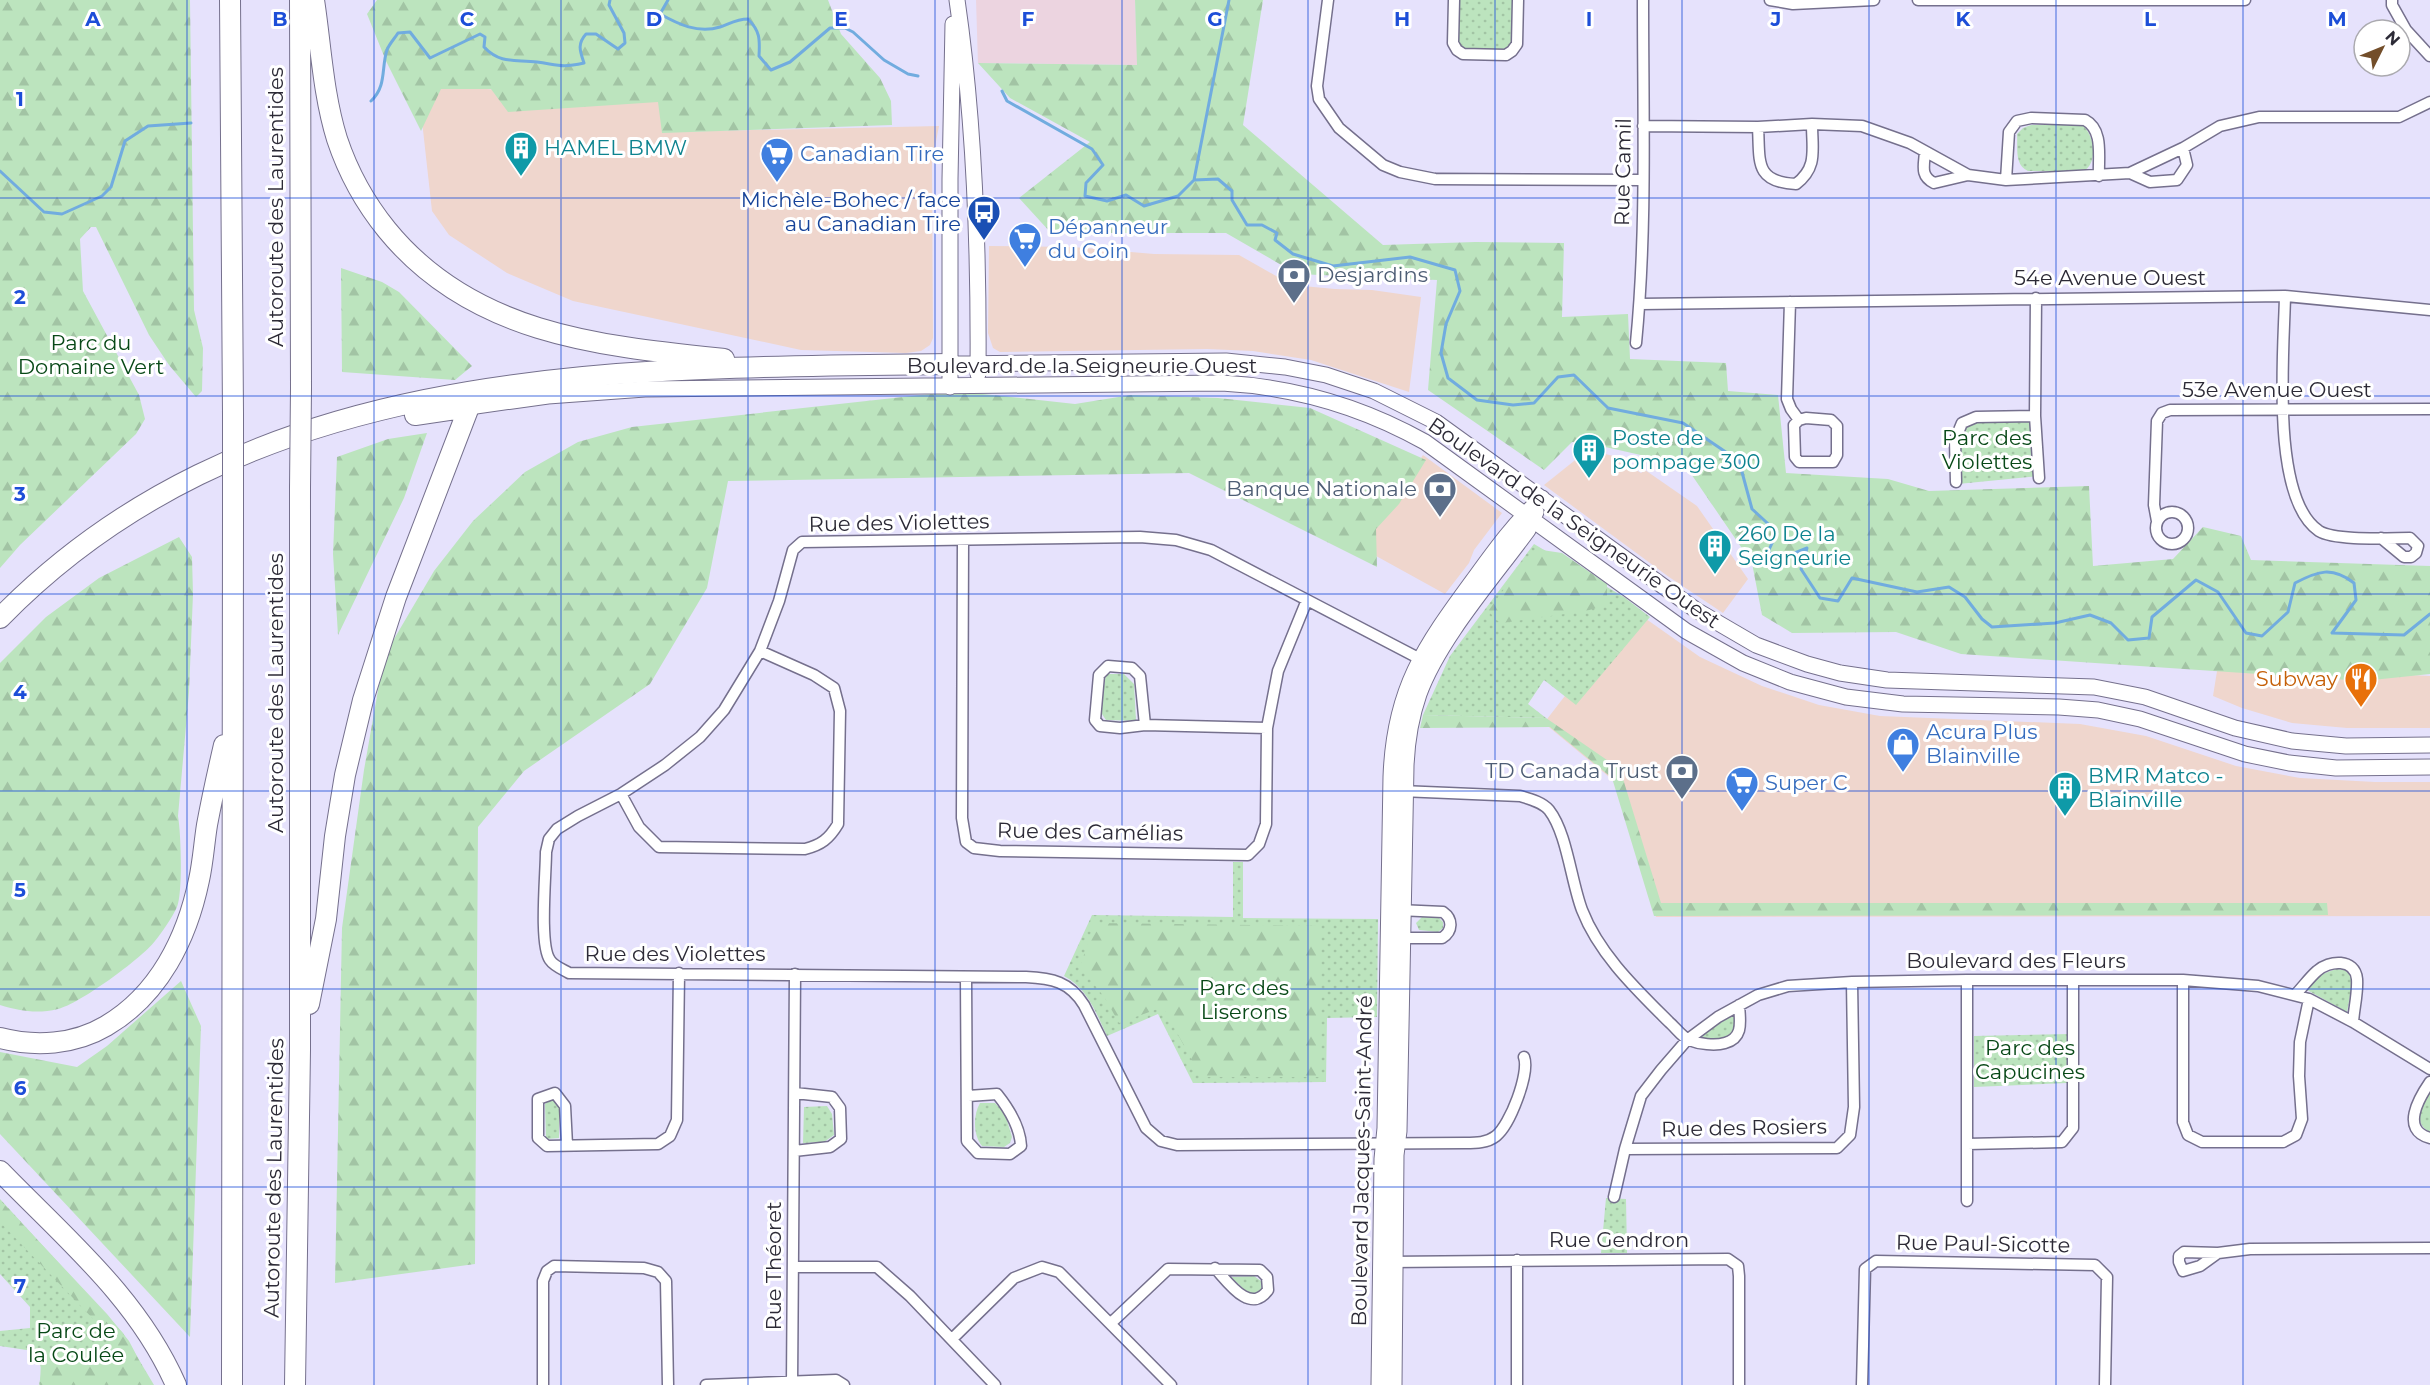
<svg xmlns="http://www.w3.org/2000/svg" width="2430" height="1385" viewBox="0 0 2430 1385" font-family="Montserrat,sans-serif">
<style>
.commercial{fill:#efd6cd}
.industrial{fill:#ecd4e0}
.grass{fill:url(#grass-dots)}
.forest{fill:url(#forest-firs)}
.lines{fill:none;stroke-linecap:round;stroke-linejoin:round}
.stream{stroke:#71acdf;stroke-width:3}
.street-casing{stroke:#75708d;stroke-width:13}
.secondary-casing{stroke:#75708d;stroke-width:17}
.highway-casing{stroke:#75708d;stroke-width:22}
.street{stroke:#fff;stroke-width:10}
.secondary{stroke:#fff;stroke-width:15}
.highway{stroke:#fff;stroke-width:20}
.highway-bridge-casing{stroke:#75708d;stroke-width:22;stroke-linecap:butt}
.highway-bridge{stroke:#fff;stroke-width:20}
.grid{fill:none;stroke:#1d4ed8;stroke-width:1.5;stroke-opacity:0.55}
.labels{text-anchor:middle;stroke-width:6;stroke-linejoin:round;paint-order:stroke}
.culture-label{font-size:21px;fill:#0d838f;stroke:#fff;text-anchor:start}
.shop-label{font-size:21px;fill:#366cbe;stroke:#fff;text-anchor:start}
.street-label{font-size:21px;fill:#2c2a36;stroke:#fff}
.transit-label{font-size:21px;fill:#164399;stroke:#fff;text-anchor:end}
.service-label{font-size:21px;fill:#4e5e75;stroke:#fff;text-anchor:end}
.park-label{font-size:21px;fill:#084917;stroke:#fff}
.food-label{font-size:21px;fill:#c56008;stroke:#fff;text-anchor:end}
.grid-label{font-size:20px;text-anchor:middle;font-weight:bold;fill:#1d4ed8;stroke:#fff;stroke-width:6;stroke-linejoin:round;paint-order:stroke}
</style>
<defs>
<pattern id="grass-dots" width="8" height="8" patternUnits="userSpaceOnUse" patternTransform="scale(1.5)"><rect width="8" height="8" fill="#bce4be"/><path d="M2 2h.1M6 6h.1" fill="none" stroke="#a2c4a4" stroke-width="1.8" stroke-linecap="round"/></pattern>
<pattern id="forest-firs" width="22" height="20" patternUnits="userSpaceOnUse" patternTransform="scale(1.5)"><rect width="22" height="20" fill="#bce4be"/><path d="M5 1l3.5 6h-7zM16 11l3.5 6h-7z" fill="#a2c4a4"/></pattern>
</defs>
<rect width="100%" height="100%" fill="#e6e2fc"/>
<path class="commercial" d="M439 86 661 100 666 132 939 126 932 162 933 338 930 345 921 351 906 353 801 350 573 301 507 273 449 235 432 211 422 121Z
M989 246 1073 247 1154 254 1239 255 1292 285 1335 289 1372 290 1421 297 1409 392 1311 360 1253 351 1207 349 1000 352 993 348 988 333Z
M1598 452 1613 456 1641 473 1645 470 1697 506 1748 579 1723 613 1669 577 1544 485 1584 453Z
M1423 455 1502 513 1474 550 1469 563 1445 594 1358 546Z
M1632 609 1700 657 1762 686 1819 705 1880 716 2080 724 2146 736 2236 766 2300 778 2375 782H2430V916L1656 917 1614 781 1544 723Z
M2218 665 2430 676V728H2347L2292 723 2242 708 2213 696Z"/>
<path class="industrial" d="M976 0H1135L1138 65 978 63Z"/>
<path class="grass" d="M1454 0H1518L1512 51 1457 50Z
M2031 125H2082C2094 133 2099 164 2083 171H2028C2014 165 2018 148 2017 134L2023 128Z
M2035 417 2039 476 1958 484 1955 444 1962 426 1975 418Z
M1534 544 1624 597 1650 617 1576 705 1544 680 1528 704 1546 718 1423 715 1450 656Z
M1106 674H1124L1134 684 1136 721 1106 720 1100 711Z
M1233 862H1243V918L1378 919 1377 1017 1327 1018 1326 1082 1193 1083 1158 1014 1107 1036C1096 1013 1088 989 1064 976L1092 915 1233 917Z
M1422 917 1439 918 1443 922V928L1438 932 1419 930 1416 923Z
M2336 969 2346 970 2353 980 2347 1012 2307 990 2320 975Z
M1736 1010 1738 1030 1725 1040H1698L1720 1021Z
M2070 1034 2067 1083 1974 1087V1036Z
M2430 1092V1132C2413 1124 2420 1104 2430 1092Z
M550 1100 556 1101 559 1107V1138L546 1139 545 1104Z
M980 1103H995L1005 1114 1012 1137 1010 1143 1004 1147 982 1146C973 1135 973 1115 980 1103Z
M827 1106 832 1114 834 1135 824 1142 803 1143 804 1107Z
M1606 1198 1626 1199 1627 1253H1601Z
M0 1199 123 1333 154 1385H39L42 1369 33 1351 0 1346V1331L30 1328V1307L0 1274Z
M1254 1276 1261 1281 1262 1290 1250 1295 1231 1277Z"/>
<path class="forest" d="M0 0H190L194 310 203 348 202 391 196 397 169 365 149 335 96 227H91L80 239 83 291 139 395 145 419 136 434 20 545 0 568Z
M377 0H828L841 34 880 78 891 101 892 125 662 133 658 102 508 112 491 89H441L421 131 386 61 367 14Z
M1135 0H1263L1243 125 1383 245 1475 242 1564 243 1562 317 1628 314 1630 359 1726 363 1728 391 1778 395 1786 473 1888 479 1929 491 2089 486 2093 566 2173 559 2203 527 2241 536 2251 560 2430 566V674L2363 681 1961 654 1896 632 1792 633 1762 615 1752 563 1685 465 1592 444 1572 442 1544 470 1428 390 1437 280 1297 274 1226 233H1051L1019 198 1090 142 1010 98 978 63 1137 65Z
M341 268 382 282 399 292 472 366 455 380 342 372Z
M964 392 1075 404 1131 395 1218 398 1310 408 1426 460 1399 504 1376 529 1377 567 1189 473 728 481 707 588 650 684 524 771 478 827 475 1264 335 1283 342 928 364 770 384 656 434 571 473 521 525 472 578 442 632 427 930 394Z
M427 433 404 498 338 635 333 554 337 457 388 439Z
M179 537 192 557 193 594 189 692 178 816C181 833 183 892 177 907 172 918 162 932 155 941 141 959 79 1004 58 1009 37 1014 20 1011 0 1005V663L46 617 99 578Z
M1542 550 1562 553 1607 584V599L1603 606 1586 611 1502 623 1494 619 1489 610 1519 568Z
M1423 715 1546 718 1620 769 1661 903H2327L2328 915 1654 916 1612 778 1550 727 1420 728Z
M1094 923 1321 926V1077H1201L1163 1007 1119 1023 1105 998 1080 967Z
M181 981 201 1026 190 1337 0 1134V1052L77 1067 107 1046Z
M0 1200 107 1314 129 1341 152 1385H40L41 1359 89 1362 109 1346 98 1324 0 1222Z"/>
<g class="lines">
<path class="stream" d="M668 0 660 14C678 24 698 34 720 27 731 23 737 19 748 19 760 31 760 39 759 56L771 70 790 62 830 28H845L853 32 884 60 908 74 918 76
M1002 91 1007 101 1092 149 1103 165 1086 183 1085 196 1107 201 1126 195 1144 206 1178 196 1194 180 1218 179 1232 191V200L1247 225H1262L1277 233 1275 240 1293 254 1333 266 1410 257 1455 270 1460 291 1446 324 1441 353 1448 378 1477 400 1513 405 1534 403 1558 377 1574 375 1608 408 1683 423 1739 461 1752 509 1777 532 1768 552 1780 559 1807 548 1801 569 1820 598 1838 601 1852 578 1917 592 1949 587 1965 597 1982 619 1992 627 2055 623 2090 615 2111 623 2128 640 2149 638 2152 617 2196 580 2218 592 2246 633 2262 636 2288 612 2295 583C2318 571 2332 566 2354 583L2356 600 2332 633 2404 635 2430 614
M371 101C387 86 381 68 387 50 389 44 395 38 398 33L410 32 430 58 480 34 485 37 484 47C501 65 517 59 537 62 559 65 561 68 584 63 580 51 577 44 586 34H596L618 49 625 43 624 33 609 5 610 0
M0 171 44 212 62 214 102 196 111 187 125 141 148 126 191 123
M1194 180 1229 0"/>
<defs>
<path id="street" d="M1328 0 1317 86 1319 99 1339 128 1383 165 1400 172 1435 179 1643 180
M1454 0 1453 43 1457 50 1463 54 1506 55 1512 51 1517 44 1518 0
M1770 0 1793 4 1874 0
M1918 0H2245
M2392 0V5L2406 30 2430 56
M1643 126 1758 127 1812 124 1862 126 1910 143 1968 175 2006 180 2130 173 2183 148 2220 126 2259 117H2399L2430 102
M1758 127C1760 161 1754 182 1796 184 1818 167 1812 150 1812 124
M1925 152C1924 166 1920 176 1934 183L1968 175
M2130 173 2150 182 2177 180 2187 165 2183 148
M2006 180 2009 132 2017 121 2031 118 2085 120C2104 130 2098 157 2099 176
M2285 296C2284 350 2270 498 2319 531 2335 541 2389 538 2410 538L2418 546 2416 553 2411 557H2404L2381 538
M2036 298 2035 416 2039 478
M1790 302 1787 399 1791 409 1799 420
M1640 304 2285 296 2430 310
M1636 343C1647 230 1643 114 1643 0
M1806 418 1831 420 1837 426V455L1833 462H1799L1795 457 1794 425 1799 420Z
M1956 482 1955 440 1962 423 1976 417 2035 416
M2156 528a16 16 0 1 1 32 0a16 16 0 1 1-32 0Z
M2157 521 2154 505 2157 421 2162 413 2170 410 2430 409
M963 540 962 818 966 842 974 848 1000 851 1248 855 1259 844 1266 824 1267 728 1278 671 1307 600
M1426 662 1211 550 1176 540 1140 537 802 542 793 550 779 601 760 651 724 710 700 737 665 765 621 794 578 816 557 829 549 839 546 852C546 874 539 945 550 960 554 966 562 969 569 973L1026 977C1052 978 1070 982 1084 1005L1146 1128 1161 1141 1177 1145 1465 1143C1476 1143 1487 1143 1496 1136 1510 1125 1530 1073 1524 1057
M1145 725 1140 676 1132 668 1108 666 1099 675 1095 720 1100 726 1120 728 1145 725 1267 728
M1401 791 1520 796C1530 799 1542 802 1549 810 1567 833 1571 881 1582 910 1599 954 1636 989 1669 1022 1675 1027 1682 1037 1689 1040 1699 1044 1715 1046 1725 1043 1744 1038 1740 1021 1739 1005
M621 794 639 827 659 847 805 849C821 845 829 839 838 824L840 711 834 688 814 675 760 651
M1397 938H1442C1453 931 1453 919 1443 912L1398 910
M966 977 967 1141 978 1153 1010 1154 1021 1146C1020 1126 1009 1109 997 1094L968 1096
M1967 980V1201
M2183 980V1122L2188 1135 2202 1142H2283L2296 1135 2302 1119 2299 1076 2300 1042 2309 999
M2295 995C2302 988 2309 978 2317 971 2329 960 2355 958 2357 979 2358 993 2354 1008 2353 1022
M2430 1082C2419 1098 2400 1130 2430 1138
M1967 1144 2062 1142 2073 1128V981
M567 1145 565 1106 555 1093 538 1099V1138L547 1146 658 1144 670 1136 677 1120 679 973
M1625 1149 1837 1148 1850 1135 1854 1107 1852 982
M794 1151 830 1147 841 1139 840 1108 832 1097 795 1093
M1614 1197 1625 1149 1641 1096 1661 1070 1687 1040 1718 1017 1758 995 1788 986 1852 982 1967 980H2183L2258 986 2309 999 2353 1022 2430 1069
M2218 1253 2200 1266 2183 1271 2179 1262V1256L2184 1252 2218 1253 2250 1249 2430 1248
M1388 1262 1728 1259 1738 1266 1739 1276V1385
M793 1267H877L910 1296 995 1385
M1111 1323 1168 1269 1260 1270 1267 1277 1268 1290C1250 1315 1228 1282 1215 1268
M952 1339 1014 1278 1042 1267 1059 1272 1171 1385
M543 1385V1281L547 1271 554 1266 644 1268 658 1272 666 1281 668 1385
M706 1385 836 1380 844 1385
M792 1385 795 974
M1517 1385V1260
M1862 1385 1865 1269 1876 1261 2095 1265 2107 1277 2105 1385"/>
<path id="secondary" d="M957 0C975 123 979 249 978 374
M951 364 1226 361 1285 367 1326 375 1374 391 1436 422 1696 610 1756 645 1807 664 1840 673 1887 680 2094 687 2145 697 2235 728 2292 741 2346 746 2430 745
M950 387V179L953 24
M469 407 548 396 645 389 1222 383C1295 387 1361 406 1425 442L1686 631 1743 663 1790 682 1846 697 1903 704 2059 707 2098 710 2140 719 2245 754 2289 763 2336 768 2430 767
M1379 1385 1382 1159 1385 1128 1391 777C1394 689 1424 647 1474 579 1495 550 1515 522 1542 498
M1394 1385 1396 1155 1399 1131 1406 766C1407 742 1411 717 1419 694 1439 639 1493 578 1528 530L1536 512"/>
<path id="highway" d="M230 0 233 414
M300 0 301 388
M314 0C321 46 323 94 337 139 348 172 365 203 387 230 472 334 599 346 724 359
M415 415 469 407
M0 618C251 361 618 368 951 364
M309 1004 326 919 335 836 345 775 363 700 396 597 469 407
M0 1038C35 1047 74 1045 106 1026 159 995 187 938 199 880 203 862 204 844 207 825 212 798 218 771 224 745
M0 1171C65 1238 138 1298 176 1385
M232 1385 233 515
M295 1385 300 1050V488"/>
</defs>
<use href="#street" class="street-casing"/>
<use href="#secondary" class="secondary-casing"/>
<use href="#highway" class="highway-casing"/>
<use href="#street" class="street"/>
<use href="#secondary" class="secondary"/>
<use href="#highway" class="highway"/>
<defs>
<path id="highway-bridge" d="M233 414V515
M300 488 301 388"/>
</defs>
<use href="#highway-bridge" class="highway-bridge-casing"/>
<use href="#highway-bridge" class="highway-bridge"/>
</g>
<path class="grid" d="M187 0V1385M374 0V1385M561 0V1385M748 0V1385M935 0V1385M1122 0V1385M1308 0V1385M1495 0V1385M1682 0V1385M1869 0V1385M2056 0V1385M2243 0V1385M0 198H2430M0 396H2430M0 594H2430M0 791H2430M0 989H2430M0 1187H2430"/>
<defs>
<symbol id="building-pin" viewBox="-11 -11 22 30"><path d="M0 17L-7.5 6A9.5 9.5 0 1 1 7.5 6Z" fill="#0f9aa8" stroke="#fff"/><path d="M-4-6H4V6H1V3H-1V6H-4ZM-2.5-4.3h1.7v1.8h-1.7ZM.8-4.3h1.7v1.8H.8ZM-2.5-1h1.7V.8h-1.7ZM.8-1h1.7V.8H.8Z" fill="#fff"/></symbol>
<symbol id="supermarket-pin" viewBox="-11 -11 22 30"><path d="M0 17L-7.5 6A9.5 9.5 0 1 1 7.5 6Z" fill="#3f7fe0" stroke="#fff"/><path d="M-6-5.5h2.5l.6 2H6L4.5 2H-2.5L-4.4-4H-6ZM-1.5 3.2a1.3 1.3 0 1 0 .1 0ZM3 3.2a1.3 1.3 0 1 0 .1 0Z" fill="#fff"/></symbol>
<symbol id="bus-pin" viewBox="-11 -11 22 30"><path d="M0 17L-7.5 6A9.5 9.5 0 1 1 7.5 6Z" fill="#1a4fb4" stroke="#fff"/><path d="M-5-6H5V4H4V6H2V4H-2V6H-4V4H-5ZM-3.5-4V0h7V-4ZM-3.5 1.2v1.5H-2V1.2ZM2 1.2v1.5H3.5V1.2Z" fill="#fff"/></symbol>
<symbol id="bank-pin" viewBox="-11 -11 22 30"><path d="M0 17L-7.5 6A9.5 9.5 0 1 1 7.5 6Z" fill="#5c6f8a" stroke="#fff"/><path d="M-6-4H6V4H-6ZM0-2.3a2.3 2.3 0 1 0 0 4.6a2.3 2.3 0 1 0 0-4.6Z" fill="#fff"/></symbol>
<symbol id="restaurant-pin" viewBox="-11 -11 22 30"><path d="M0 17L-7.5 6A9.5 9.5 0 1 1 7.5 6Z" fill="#e8710a" stroke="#fff"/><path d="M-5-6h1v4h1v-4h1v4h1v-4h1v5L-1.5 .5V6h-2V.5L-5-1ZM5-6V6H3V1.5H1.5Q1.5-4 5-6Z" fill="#fff"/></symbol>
<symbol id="shop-pin" viewBox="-11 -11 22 30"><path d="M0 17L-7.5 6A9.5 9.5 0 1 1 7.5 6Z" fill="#3f7fe0" stroke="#fff"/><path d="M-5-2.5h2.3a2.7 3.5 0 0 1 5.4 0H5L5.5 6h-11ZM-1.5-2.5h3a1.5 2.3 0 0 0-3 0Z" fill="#fff"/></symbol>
</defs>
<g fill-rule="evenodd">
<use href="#building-pin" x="502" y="129" width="38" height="52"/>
<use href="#supermarket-pin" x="758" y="135" width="38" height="52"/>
<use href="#bus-pin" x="965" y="193" width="38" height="52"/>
<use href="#supermarket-pin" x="1006" y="220" width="38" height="52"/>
<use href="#bank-pin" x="1275" y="256" width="38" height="52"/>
<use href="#building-pin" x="1570" y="431" width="38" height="52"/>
<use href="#bank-pin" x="1421" y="470" width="38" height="52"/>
<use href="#building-pin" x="1696" y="527" width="38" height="52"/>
<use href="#restaurant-pin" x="2342" y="660" width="38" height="52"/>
<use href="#shop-pin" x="1884" y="725" width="38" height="52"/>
<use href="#bank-pin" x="1663" y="752" width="38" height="52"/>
<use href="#supermarket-pin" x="1723" y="764" width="38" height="52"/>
<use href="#building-pin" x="2046" y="769" width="38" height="52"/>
</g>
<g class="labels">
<g class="culture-label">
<text x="544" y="155">HAMEL BMW</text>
<text x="1612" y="445">Poste de<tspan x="1612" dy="24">pompage 300</tspan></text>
<text x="1738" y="541">260 De la<tspan x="1738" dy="24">Seigneurie</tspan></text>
<text x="2088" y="783">BMR Matco -<tspan x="2088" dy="24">Blainville</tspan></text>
</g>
<g class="shop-label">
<text x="800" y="161">Canadian Tire</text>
<text x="1048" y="234">Dépanneur<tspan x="1048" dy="24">du Coin</tspan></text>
<text x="1926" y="739">Acura Plus<tspan x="1926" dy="24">Blainville</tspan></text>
<text x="1765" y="790">Super C</text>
</g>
<g class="street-label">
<text transform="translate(1623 172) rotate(-89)" y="7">Rue Camil</text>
<text transform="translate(276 207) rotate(-90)" y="7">Autoroute des Laurentides</text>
<text x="2110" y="285">54e Avenue Ouest</text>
<text x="1082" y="373">Boulevard de la Seigneurie Ouest</text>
<text x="2277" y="397">53e Avenue Ouest</text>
<text transform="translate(899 523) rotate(-1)" y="7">Rue des Violettes</text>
<text transform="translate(1574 523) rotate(35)" y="7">Boulevard de la Seigneurie Ouest</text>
<text transform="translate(276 693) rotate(-90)" y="7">Autoroute des Laurentides</text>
<text transform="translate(1090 832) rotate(1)" y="7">Rue des Camélias</text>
<text x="675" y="961">Rue des Violettes</text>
<text x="2016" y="968">Boulevard des Fleurs</text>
<text transform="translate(1744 1128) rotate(-1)" y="7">Rue des Rosiers</text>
<text transform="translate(1362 1161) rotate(-89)" y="7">Boulevard Jacques-Saint-André</text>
<text transform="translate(274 1178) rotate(-89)" y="7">Autoroute des Laurentides</text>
<text x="1619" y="1247">Rue Gendron</text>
<text transform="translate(1983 1244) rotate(1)" y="7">Rue Paul-Sicotte</text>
<text transform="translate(774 1266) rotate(-90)" y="7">Rue Théoret</text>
</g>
<g class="transit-label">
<text x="961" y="207">Michèle-Bohec / face<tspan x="961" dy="24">au Canadian Tire</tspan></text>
</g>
<g class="service-label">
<text x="1317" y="282" text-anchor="start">Desjardins</text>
<text x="1417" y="496">Banque Nationale</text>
<text x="1659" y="778">TD Canada Trust</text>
</g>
<g class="park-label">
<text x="91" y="350">Parc du<tspan x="91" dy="24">Domaine Vert</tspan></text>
<text x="1987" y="445">Parc des<tspan x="1987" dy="24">Violettes</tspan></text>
<text x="1244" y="995">Parc des<tspan x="1244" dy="24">Liserons</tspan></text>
<text x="2030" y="1055">Parc des<tspan x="2030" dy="24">Capucines</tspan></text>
<text x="76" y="1338">Parc de<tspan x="76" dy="24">la Coulée</tspan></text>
</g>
<g class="food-label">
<text x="2338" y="686">Subway</text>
</g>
</g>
<g class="grid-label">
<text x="93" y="26">A</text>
<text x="280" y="26">B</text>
<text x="467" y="26">C</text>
<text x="654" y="26">D</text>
<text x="841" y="26">E</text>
<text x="1028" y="26">F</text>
<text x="1215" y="26">G</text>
<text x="1402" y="26">H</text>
<text x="1589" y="26">I</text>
<text x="1776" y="26">J</text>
<text x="1963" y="26">K</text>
<text x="2150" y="26">L</text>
<text x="2337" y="26">M</text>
<text x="20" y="106">1</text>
<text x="20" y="304">2</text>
<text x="20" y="501">3</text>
<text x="20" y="699">4</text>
<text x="20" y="897">5</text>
<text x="20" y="1095">6</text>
<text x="20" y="1293">7</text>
</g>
<g transform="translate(2382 48) rotate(47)"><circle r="28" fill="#ffffff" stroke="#abaaaf" stroke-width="1.5"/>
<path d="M0-4.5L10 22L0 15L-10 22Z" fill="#734e2a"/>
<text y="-9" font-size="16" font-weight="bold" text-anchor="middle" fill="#2c2a36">N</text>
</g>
</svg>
